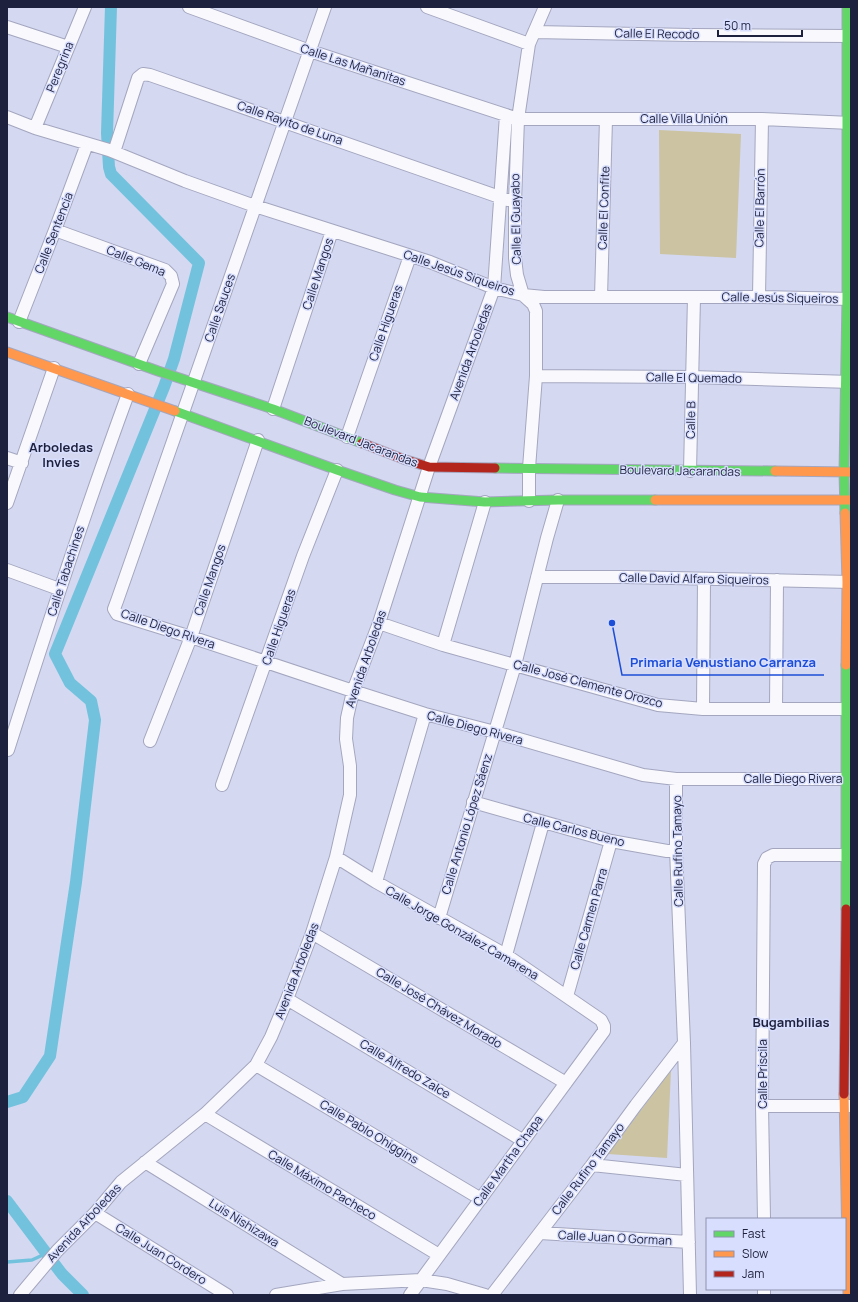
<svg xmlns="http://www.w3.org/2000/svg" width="858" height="1302" viewBox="0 0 858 1302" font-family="Manrope,sans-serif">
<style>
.green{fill:#cbc3a2}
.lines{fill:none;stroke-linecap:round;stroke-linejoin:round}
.stream{stroke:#72c2dd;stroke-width:3.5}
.canal{stroke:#72c2dd;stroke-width:12}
.street-casing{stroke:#a4a6bf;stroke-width:14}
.fast-casing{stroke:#a4a6bf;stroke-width:11}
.slow-casing{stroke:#a4a6bf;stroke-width:11}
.jam-casing{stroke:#a4a6bf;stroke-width:11}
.street{stroke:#f9f9fd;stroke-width:12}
.fast{stroke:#63d668;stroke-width:9}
.slow{stroke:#ff974d;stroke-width:9}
.jam{stroke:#b3261e;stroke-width:9}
.labels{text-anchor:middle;stroke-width:3;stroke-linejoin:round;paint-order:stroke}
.street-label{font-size:12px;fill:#1e213d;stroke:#d8defd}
.neighbourhood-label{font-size:13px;font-weight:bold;fill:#1e213d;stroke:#d8defd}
.leader{fill:none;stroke:#1d4ed8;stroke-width:1.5}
.callout-dot{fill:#1d4ed8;stroke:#d8defd;stroke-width:1.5}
.callout-label{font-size:13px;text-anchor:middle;font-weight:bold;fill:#1d4ed8;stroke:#d8defd;stroke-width:3;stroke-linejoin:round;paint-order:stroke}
</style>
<rect width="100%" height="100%" fill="#d4d8f1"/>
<path class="green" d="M659 130 741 134 736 258 660 254Z
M671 1070 667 1158 608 1154Z"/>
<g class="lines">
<path class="stream" d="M7 1262 32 1260 47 1253"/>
<path class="canal" d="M7 1102 23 1097 50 1056 76 882 95 720 91 701 70 683 55 654 164 387 174 359 199 263 111 174 109 167 107 133 111 7
M7 1201 62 1274 83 1295"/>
<defs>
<path id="street" d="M189 7 310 51 518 119H762L851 123
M325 7 117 601 114 609 117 614 191 637 353 691 425 714 495 732 643 775 676 779H851
M427 7 529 44
M7 27 68 47
M534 32 691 35 851 36
M7 117 35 128 109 150 185 181 255 206 430 262 494 288 523 295 544 297H759L851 299
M35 128 85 7
M114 152 138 78 143 74 150 75 508 200
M55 230 165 270 171 276 173 284 139 364
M601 297 606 119
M759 297 762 119
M19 322 55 230 87 144
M536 376 692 377 851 382
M273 409 332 231
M347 437 410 256
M7 458 22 463
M690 471 694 297
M529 501V468L536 376V311L533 304 523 295 517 275 515 258V202L518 119 529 44 545 7
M7 503 54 368
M7 570 59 589
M537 577H626L851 582
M379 623 443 645 658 705 703 709H851
M443 645 485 502
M703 709 704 579
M776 709 777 580
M150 741 191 637 258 440
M8 750C46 630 85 511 128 394
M222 785 303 556 337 470
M473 802 611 841 667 851 676 850
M336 857 376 882 506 955 601 1020 604 1026V1031L410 1295
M376 882 425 714
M439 918 515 665 547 538 558 500
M312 933 566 1083
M506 955 543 823
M567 996 611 841
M287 999 522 1140
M684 1043 690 1295
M256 1065 481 1199
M762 1106H851
M205 1114 439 1255
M145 1162 342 1284
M592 1165 687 1175
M95 1213 227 1295
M764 1219 762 1106 764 864 767 858 773 855H851
M540 1233 689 1242
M764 1289V1295
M20 1295 57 1251 95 1213 121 1182 205 1114 256 1065 271 1037 287 999 312 933 336 857 350 795V766L346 739 347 718 353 691 379 623 429 467 494 288 506 115
M276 1295 342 1284 421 1280 447 1284 485 1295
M492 1295 592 1165 636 1105 684 1043 676 850V779"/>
<path id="fast" d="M7 317 158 371 273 409 362 443
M175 411 337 470 395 490 420 497 485 502 558 500H655
M495 468 775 471
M845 513 844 472 847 298V7
M846 665V909"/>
<path id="slow" d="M7 352 175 411
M775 471 851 472
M655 500H851
M845 513 847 582 846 665
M844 1094 848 1294"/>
<path id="jam" d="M362 443 403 459 429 467 495 468
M844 1094 846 909"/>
</defs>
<use href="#street" class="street-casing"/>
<use href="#fast" class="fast-casing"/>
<use href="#slow" class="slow-casing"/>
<use href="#jam" class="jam-casing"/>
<use href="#street" class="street"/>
<use href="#fast" class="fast"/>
<use href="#slow" class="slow"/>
<use href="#jam" class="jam"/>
</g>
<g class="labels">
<g class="street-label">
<text transform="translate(657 34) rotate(1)" y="4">Calle El Recodo</text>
<text transform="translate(353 65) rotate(18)" y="4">Calle Las Mañanitas</text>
<text transform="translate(60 67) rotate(-68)" y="4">Peregrina</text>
<text x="684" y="123">Calle Villa Unión</text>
<text transform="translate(290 123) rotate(19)" y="4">Calle Rayito de Luna</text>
<text transform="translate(604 208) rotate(-88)" y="4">Calle El Confite</text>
<text transform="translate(760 208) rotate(-89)" y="4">Calle El Barrón</text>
<text transform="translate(516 219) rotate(-91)" y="4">Calle El Guayabo</text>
<text transform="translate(54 233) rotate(-69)" y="4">Calle Sentencia</text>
<text transform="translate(136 261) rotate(22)" y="4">Calle Gema</text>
<text transform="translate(459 273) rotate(19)" y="4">Calle Jesús Siqueiros</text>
<text transform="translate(318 274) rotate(-72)" y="4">Calle Mangos</text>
<text transform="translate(780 298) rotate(1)" y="4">Calle Jesús Siqueiros</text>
<text transform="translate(220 308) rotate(-71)" y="4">Calle Sauces</text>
<text transform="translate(386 323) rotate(-71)" y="4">Calle Higueras</text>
<text transform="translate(471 352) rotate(-70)" y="4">Avenida Arboledas</text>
<text transform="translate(694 378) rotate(1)" y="4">Calle El Quemado</text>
<text transform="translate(691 420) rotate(-89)" y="4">Calle B</text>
<text transform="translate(361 442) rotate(21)" y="4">Boulevard Jacarandas</text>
<text transform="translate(680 471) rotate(1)" y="4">Boulevard Jacarandas</text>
<text transform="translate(66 571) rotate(-72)" y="4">Calle Tabachines</text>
<text transform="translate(694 579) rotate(1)" y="4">Calle David Alfaro Siqueiros</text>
<text transform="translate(210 580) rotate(-71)" y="4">Calle Mangos</text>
<text transform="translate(279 627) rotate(-71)" y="4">Calle Higueras</text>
<text transform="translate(168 629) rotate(19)" y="4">Calle Diego Rivera</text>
<text transform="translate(366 659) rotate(-71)" y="4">Avenida Arboledas</text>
<text transform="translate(588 684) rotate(15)" y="4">Calle José Clemente Orozco</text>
<text transform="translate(475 728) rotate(15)" y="4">Calle Diego Rivera</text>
<text x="793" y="783">Calle Diego Rivera</text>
<text transform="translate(467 824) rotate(-73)" y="4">Calle Antonio López Sáenz</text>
<text transform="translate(574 830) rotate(14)" y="4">Calle Carlos Bueno</text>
<text transform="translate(678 851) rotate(-91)" y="4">Calle Rufino Tamayo</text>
<text transform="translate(589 919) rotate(-74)" y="4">Calle Carmen Parra</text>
<text transform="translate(462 933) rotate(30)" y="4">Calle Jorge González Camarena</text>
<text transform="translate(297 971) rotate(-69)" y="4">Avenida Arboledas</text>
<text transform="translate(439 1008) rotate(31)" y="4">Calle José Chávez Morado</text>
<text transform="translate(405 1069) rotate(31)" y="4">Calle Alfredo Zalce</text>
<text transform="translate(763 1074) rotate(-90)" y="4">Calle Priscila</text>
<text transform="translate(369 1132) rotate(31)" y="4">Calle Pablo Ohiggins</text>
<text transform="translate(508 1161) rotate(-54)" y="4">Calle Martha Chapa</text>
<text transform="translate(588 1169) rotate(-53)" y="4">Calle Rufino Tamayo</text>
<text transform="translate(322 1185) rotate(31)" y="4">Calle Máximo Pacheco</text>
<text transform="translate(84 1223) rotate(-47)" y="4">Avenida Arboledas</text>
<text transform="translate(244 1223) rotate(32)" y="4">Luis Nishizawa</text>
<text transform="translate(615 1238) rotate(3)" y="4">Calle Juan O Gorman</text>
<text transform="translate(161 1254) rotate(32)" y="4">Calle Juan Cordero</text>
</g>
<g class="neighbourhood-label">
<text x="61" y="452">Arboledas<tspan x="61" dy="15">Invies</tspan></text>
<text x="791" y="1027">Bugambilias</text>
</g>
</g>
<path class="leader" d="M612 623L622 675H824"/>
<circle class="callout-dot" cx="612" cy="623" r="4"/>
<g class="callout-label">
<text x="723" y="667">Primaria Venustiano Carranza</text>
</g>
<rect width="858" height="1302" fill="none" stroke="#1e213d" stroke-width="16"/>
<rect x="706" y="1218" width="140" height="72" fill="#d8defd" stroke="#8e92b0"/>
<rect x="714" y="1231" width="20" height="6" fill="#63d668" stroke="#8e92b0"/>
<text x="742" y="1238" font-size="12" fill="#1e213d">Fast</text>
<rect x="714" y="1251" width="20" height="6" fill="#ff974d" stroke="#8e92b0"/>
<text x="742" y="1258" font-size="12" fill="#1e213d">Slow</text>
<rect x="714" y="1271" width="20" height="6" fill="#b3261e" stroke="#8e92b0"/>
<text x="742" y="1278" font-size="12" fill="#1e213d">Jam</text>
<path d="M718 30v6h84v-6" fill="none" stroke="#1e213d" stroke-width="2"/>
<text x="724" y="30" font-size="12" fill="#1e213d" stroke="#d8defd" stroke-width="3" paint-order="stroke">50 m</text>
</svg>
